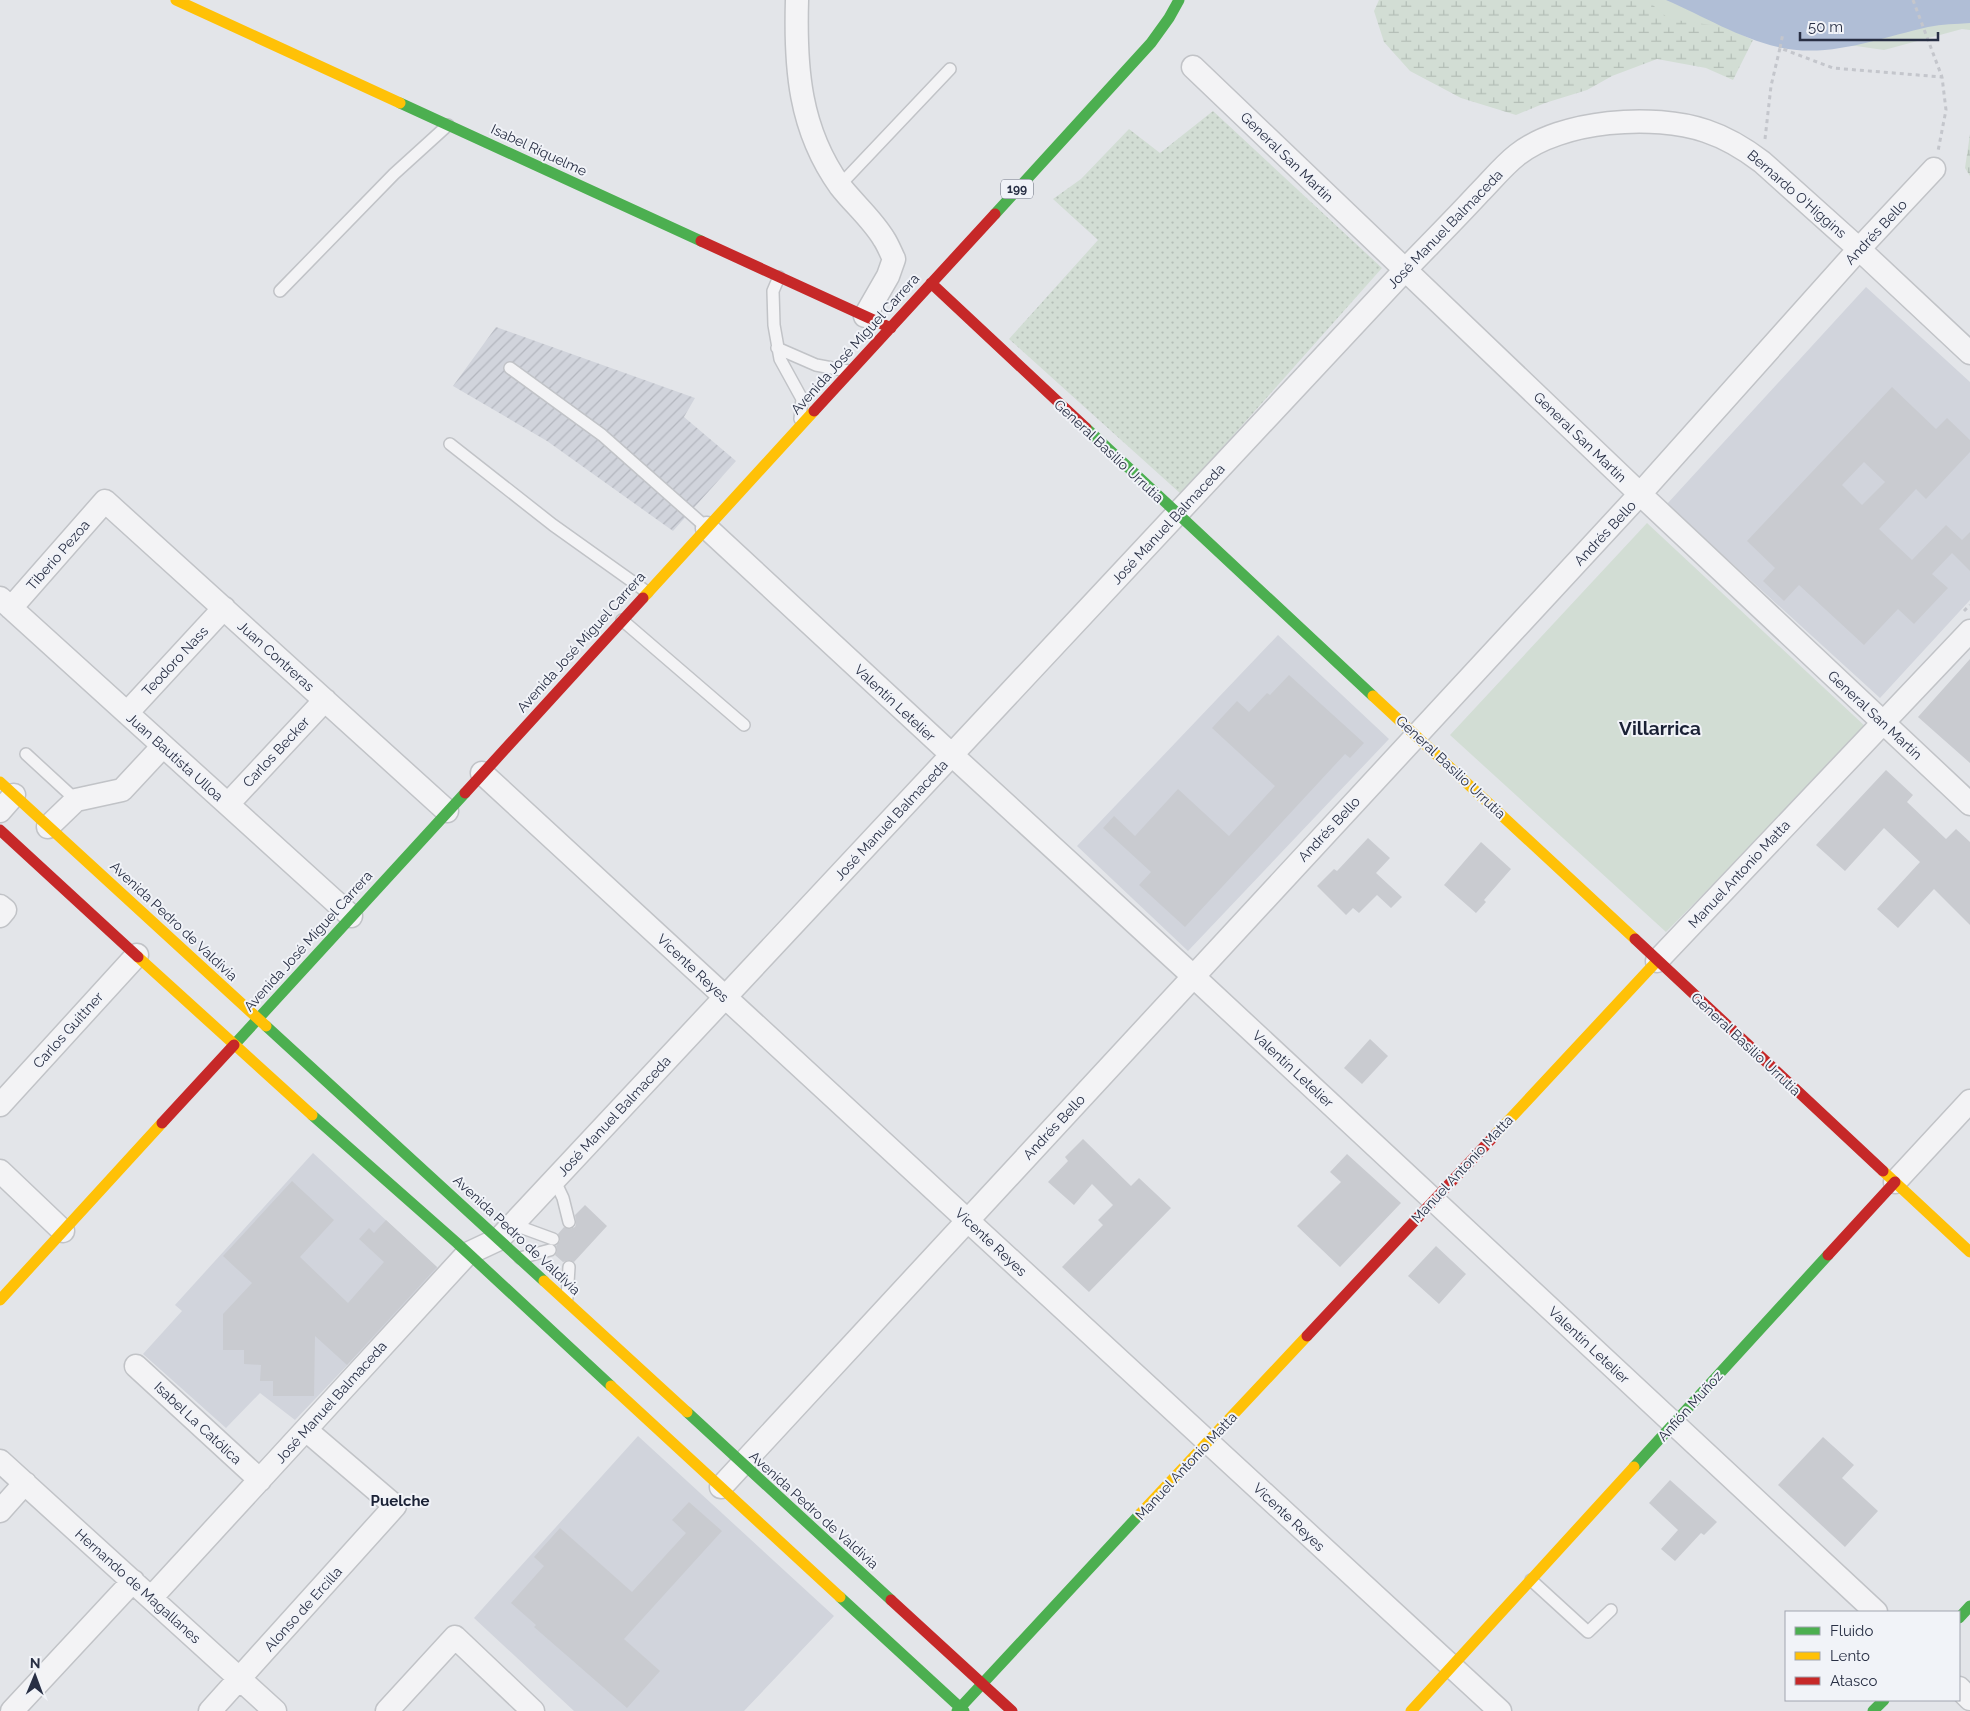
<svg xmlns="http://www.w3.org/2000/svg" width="1970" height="1711" viewBox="0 0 1970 1711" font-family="Raleway,sans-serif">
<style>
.built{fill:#d1d4dc}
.industrial{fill:url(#industrial-furrows)}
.grass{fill:url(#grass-dots)}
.wetland{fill:url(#wetland-marsh)}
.park{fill:#d2ddd4}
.water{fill:#b0bed6}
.building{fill:#c9cbd0;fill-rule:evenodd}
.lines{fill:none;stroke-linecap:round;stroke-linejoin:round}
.lane-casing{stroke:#c1c3c7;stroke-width:14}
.street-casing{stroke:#c1c3c7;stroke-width:25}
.path{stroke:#c4c6cc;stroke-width:3;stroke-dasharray:4 4;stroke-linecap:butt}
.lane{stroke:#f3f3f5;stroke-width:11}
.street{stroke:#f3f3f5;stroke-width:22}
.fast{stroke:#4caf50;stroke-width:11}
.slow{stroke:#ffc107;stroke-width:11}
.jam{stroke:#c62828;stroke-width:11}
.labels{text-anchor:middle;stroke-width:4;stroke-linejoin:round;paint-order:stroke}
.shield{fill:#f1f3f8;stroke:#646a7a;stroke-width:1}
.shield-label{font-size:12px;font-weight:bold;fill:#282f44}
.street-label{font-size:14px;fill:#282f44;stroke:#f1f3f8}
.neighbourhood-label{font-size:15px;font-weight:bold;fill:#1a2135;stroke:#f1f3f8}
.district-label{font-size:19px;font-weight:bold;fill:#1a2135;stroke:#f1f3f8}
</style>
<defs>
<pattern id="industrial-furrows" width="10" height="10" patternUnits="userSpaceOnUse" patternTransform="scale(1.25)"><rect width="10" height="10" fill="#d1d4dc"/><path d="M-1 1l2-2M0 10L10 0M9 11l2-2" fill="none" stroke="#b3b6be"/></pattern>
<pattern id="grass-dots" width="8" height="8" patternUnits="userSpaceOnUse" patternTransform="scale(1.25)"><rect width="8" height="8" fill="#d2ddd4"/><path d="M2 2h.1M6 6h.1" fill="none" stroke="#b4beb7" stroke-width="1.8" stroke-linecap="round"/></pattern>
<pattern id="wetland-marsh" width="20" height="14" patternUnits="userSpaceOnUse" patternTransform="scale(1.25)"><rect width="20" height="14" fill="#d2ddd4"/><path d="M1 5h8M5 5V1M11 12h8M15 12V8" fill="none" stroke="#b4beb7"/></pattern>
</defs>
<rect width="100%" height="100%" fill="#e3e5e9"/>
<path class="built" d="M1866 287 1970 382V600L1880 698 1667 504Z
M1278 635 1389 739 1188 951 1077 846Z
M313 1153 439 1269 295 1420 260 1393 226 1428 143 1354 182 1311 175 1305Z
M638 1436 834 1616 744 1711H574L474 1618Z"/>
<path class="industrial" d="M496 327 695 398 684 417 736 461 673 531 547 441 453 386Z"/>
<path class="grass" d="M1213 111 1382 268 1181 494 1009 339 1098 240 1053 199 1081 179 1129 129 1160 153Z"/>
<path class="wetland" d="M1379 0H1666L1753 40 1733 80 1706 68 1657 59 1612 76 1587 90 1545 103 1516 115 1461 98 1410 71 1384 42 1374 11Z
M1970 134V176L1965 168Z"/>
<path class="park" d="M1647 0H1970V30L1962 29 1884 50 1669 19Z
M1647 523 1867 728 1666 932 1450 735Z"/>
<path class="water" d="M1666 0H1970V23C1956 24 1942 24 1928 27 1879 38 1829 59 1778 47 1739 38 1703 16 1666 0Z"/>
<path class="building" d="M1892 387 1936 429 1947 418 1970 440V452L1926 499 1916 489 1879 529 1912 560 1946 525 1962 540 1970 532V571L1952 553 1932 574 1948 588 1914 624 1898 609 1864 645 1799 585 1784 601 1763 581 1775 568 1747 541ZM1864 462 1885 482 1862 505 1842 485Z
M1970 659V763L1918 717Z
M1289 675 1364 743 1350 758 1345 754 1185 927 1139 885 1151 872 1103 828 1114 816 1135 836 1178 789 1229 836 1275 786 1212 728 1237 701 1249 712 1267 693 1270 695Z
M1886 770 1913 795 1907 802 1946 839 1956 829 1970 842V925L1934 889 1898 928 1877 909 1920 862 1884 828 1845 871 1816 845Z
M1368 838 1390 858 1376 873 1402 897 1391 908 1377 895 1359 913 1353 908 1346 915 1317 886 1334 869 1337 871Z
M1481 842 1511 869 1484 900 1486 902 1476 913 1444 885Z
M1370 1039 1388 1056 1362 1084 1344 1068Z
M1083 1139 1131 1186 1139 1178 1171 1208 1089 1292 1062 1267 1103 1225 1098 1220 1113 1205 1092 1184 1074 1205 1048 1182 1068 1161 1065 1157Z
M1347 1154 1401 1203 1340 1267 1297 1226 1341 1182 1330 1172Z
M292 1181 334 1220 300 1257 348 1303 384 1262 359 1239 369 1228 374 1233 386 1220 437 1267 347 1365 315 1336 314 1396H273V1381H260L261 1365 244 1364V1350H223V1314L252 1283 223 1256Z
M585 1205 607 1226 574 1262 569 1260 563 1262 555 1255 557 1251 556 1246 560 1241 558 1234 564 1227 570 1229 575 1227 576 1224 575 1215Z
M1436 1246 1466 1274 1439 1304 1408 1276Z
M1823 1437 1854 1465 1842 1478 1878 1511 1845 1547 1778 1485Z
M1670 1480 1717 1522 1704 1535 1701 1533 1675 1561 1661 1549 1678 1530 1649 1503Z
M689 1502 722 1531 624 1639 660 1671 627 1708 534 1627 536 1625 511 1603 544 1566 534 1557 560 1528 632 1592 686 1533 672 1520Z"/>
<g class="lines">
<defs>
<path id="lane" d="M840 185 950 69
M779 277 773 291 774 325 780 359 802 399 800 419
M280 291 394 174 448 125
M777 348 816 365 848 371
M510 368 602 435 707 528
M450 444 553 525 647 592
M622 620 744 725
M26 754 76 800
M554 1179 563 1198 569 1222
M512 1224 553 1239
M520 1258 550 1250
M567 1298 569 1267
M1531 1580 1588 1632 1611 1610"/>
<path id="street" d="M797 0C795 67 799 129 840 186 854 204 872 219 884 239 888 245 891 253 894 259L888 276 865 316
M1193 67 1640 494 1970 804
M707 528 952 755 1193 976 1876 1612
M0 598 351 916
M11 608 105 501 447 811
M127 713 224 608
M482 773 1500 1711
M228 804 325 700
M0 811 14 795
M48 827 76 800 122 790 163 746
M0 906 5 910 0 916
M1657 961 1970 631
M0 1105 137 955
M0 1171 63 1231
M1895 1182 1970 1101
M136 1366 260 1480
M0 1461 275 1711
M721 1487 1640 494 1859 249 1934 169
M0 1511 25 1483
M151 1598 467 1254 499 1239 1405 270C1430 244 1455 219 1479 193 1491 181 1503 166 1517 155 1561 120 1654 113 1706 131 1727 138 1745 149 1762 162L1859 249 1970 353
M1959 1688 1970 1699
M12 1711 133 1581
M210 1711 395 1506 306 1430
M387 1711 455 1637 533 1711"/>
</defs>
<use href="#lane" class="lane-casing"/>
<use href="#street" class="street-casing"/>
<path class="path" d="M1913 0 1942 77
M1780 48 1783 33
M1765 139 1771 86 1780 48 1833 68 1942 77 1946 110 1938 151
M1964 611 1970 605"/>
<use href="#lane" class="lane"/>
<use href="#street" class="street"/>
<path class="fast" d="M400 103 701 241
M995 214 1151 43 1169 18 1179 0
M1086 428 1373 696
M266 1026 544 1281
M234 1045 465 793
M312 1115 457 1243 611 1386
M687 1412 891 1600
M1634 1467 1828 1255
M840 1597 964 1711
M1959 1618 1970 1606
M957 1711 1140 1514
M1873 1711 1884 1700"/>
<path class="slow" d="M176 0 400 103
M643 598 814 411
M1373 696 1635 939
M0 782 266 1026
M138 957 312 1115
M1496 1134 1657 961
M1883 1171 1970 1252
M544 1281 687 1412
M0 1300 162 1123
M611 1386 840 1597
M1140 1514 1307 1336
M1411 1711 1634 1467"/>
<path class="jam" d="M701 241 891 328
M931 283 1086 428
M814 411 995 214
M465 793 643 598
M0 830 138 957
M1635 939 1883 1171
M162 1123 234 1045
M1828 1255 1895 1182
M1307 1336 1496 1134
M891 1600 1012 1711"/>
</g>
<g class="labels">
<rect class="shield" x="1001" y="179.5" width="32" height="19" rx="4"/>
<g class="shield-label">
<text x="1017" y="193">199</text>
</g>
<g class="street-label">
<text transform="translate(539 150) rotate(25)" y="5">Isabel Riquelme</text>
<text transform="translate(1287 157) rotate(44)" y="5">General San Martín</text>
<text transform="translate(1797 194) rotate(41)" y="5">Bernardo O'Higgins</text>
<text transform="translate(1445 229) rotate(-46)" y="5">José Manuel Balmaceda</text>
<text transform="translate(1876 232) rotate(-47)" y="5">Andrés Bello</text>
<text transform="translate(855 344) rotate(-48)" y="5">Avenida José Miguel Carrera</text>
<text transform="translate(1580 437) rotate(44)" y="5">General San Martín</text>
<text transform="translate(1109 451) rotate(43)" y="5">General Basilio Urrutia</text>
<text transform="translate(1168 524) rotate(-47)" y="5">José Manuel Balmaceda</text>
<text transform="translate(1605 533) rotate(-47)" y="5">Andrés Bello</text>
<text transform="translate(58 555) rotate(-49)" y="5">Tiberio Pezoa</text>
<text transform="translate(581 642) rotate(-48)" y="5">Avenida José Miguel Carrera</text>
<text transform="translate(276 656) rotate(42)" y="5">Juan Contreras</text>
<text transform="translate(175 661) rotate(-47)" y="5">Teodoro Nass</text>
<text transform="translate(895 703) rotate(43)" y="5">Valentín Letelier</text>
<text transform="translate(1875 715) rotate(43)" y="5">General San Martín</text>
<text transform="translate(276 752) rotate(-47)" y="5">Carlos Becker</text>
<text transform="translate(175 757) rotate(42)" y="5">Juan Bautista Ulloa</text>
<text transform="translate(1451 767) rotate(43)" y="5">General Basilio Urrutia</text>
<text transform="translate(891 820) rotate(-47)" y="5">José Manuel Balmaceda</text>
<text transform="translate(1329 829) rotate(-47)" y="5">Andrés Bello</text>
<text transform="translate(1739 874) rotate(-47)" y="5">Manuel Antonio Matta</text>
<text transform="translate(174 921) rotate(43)" y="5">Avenida Pedro de Valdivia</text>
<text transform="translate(308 941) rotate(-48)" y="5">Avenida José Miguel Carrera</text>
<text transform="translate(693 968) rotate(43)" y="5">Vicente Reyes</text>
<text transform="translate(68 1030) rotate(-48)" y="5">Carlos Guittner</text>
<text transform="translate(1746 1044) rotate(43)" y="5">General Basilio Urrutia</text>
<text transform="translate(1293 1069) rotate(43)" y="5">Valentín Letelier</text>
<text transform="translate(614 1116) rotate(-47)" y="5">José Manuel Balmaceda</text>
<text transform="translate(1054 1127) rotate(-47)" y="5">Andrés Bello</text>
<text transform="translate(1462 1169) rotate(-47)" y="5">Manuel Antonio Matta</text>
<text transform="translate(517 1235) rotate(43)" y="5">Avenida Pedro de Valdivia</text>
<text transform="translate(991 1242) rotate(43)" y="5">Vicente Reyes</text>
<text transform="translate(1589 1345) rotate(43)" y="5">Valentín Letelier</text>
<text transform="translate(331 1402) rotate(-48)" y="5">José Manuel Balmaceda</text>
<text transform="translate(1690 1406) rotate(-48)" y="5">Anfión Muñoz</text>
<text transform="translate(198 1423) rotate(43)" y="5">Isabel La Católica</text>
<text transform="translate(1186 1466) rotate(-47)" y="5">Manuel Antonio Matta</text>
<text transform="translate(814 1510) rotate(42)" y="5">Avenida Pedro de Valdivia</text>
<text transform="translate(1289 1517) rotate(43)" y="5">Vicente Reyes</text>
<text transform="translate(138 1586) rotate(42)" y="5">Hernando de Magallanes</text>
<text transform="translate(303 1609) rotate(-48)" y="5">Alonso de Ercilla</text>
</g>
<g class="neighbourhood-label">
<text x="400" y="1506">Puelche</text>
</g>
<g class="district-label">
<text x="1660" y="735">Villarrica</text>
</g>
</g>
<rect x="1785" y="1611" width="175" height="90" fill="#f1f3f8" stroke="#a1a5b0"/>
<rect x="1795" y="1627" width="25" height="8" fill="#4caf50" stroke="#a1a5b0"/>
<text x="1830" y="1636" font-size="15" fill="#282f44">Fluido</text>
<rect x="1795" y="1652" width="25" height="8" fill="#ffc107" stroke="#a1a5b0"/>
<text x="1830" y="1661" font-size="15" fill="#282f44">Lento</text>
<rect x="1795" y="1677" width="25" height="8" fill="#c62828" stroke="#a1a5b0"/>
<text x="1830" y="1686" font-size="15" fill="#282f44">Atasco</text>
<g transform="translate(35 1676) rotate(1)" stroke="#f1f3f8" stroke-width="4" paint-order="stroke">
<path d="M0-4L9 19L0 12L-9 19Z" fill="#282f44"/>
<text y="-8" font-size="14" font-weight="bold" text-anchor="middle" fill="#282f44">N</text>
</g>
<path d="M1800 32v8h138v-8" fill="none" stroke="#282f44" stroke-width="2.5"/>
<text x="1808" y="32" font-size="15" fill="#282f44" stroke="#f1f3f8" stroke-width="4" paint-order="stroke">50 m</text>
</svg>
